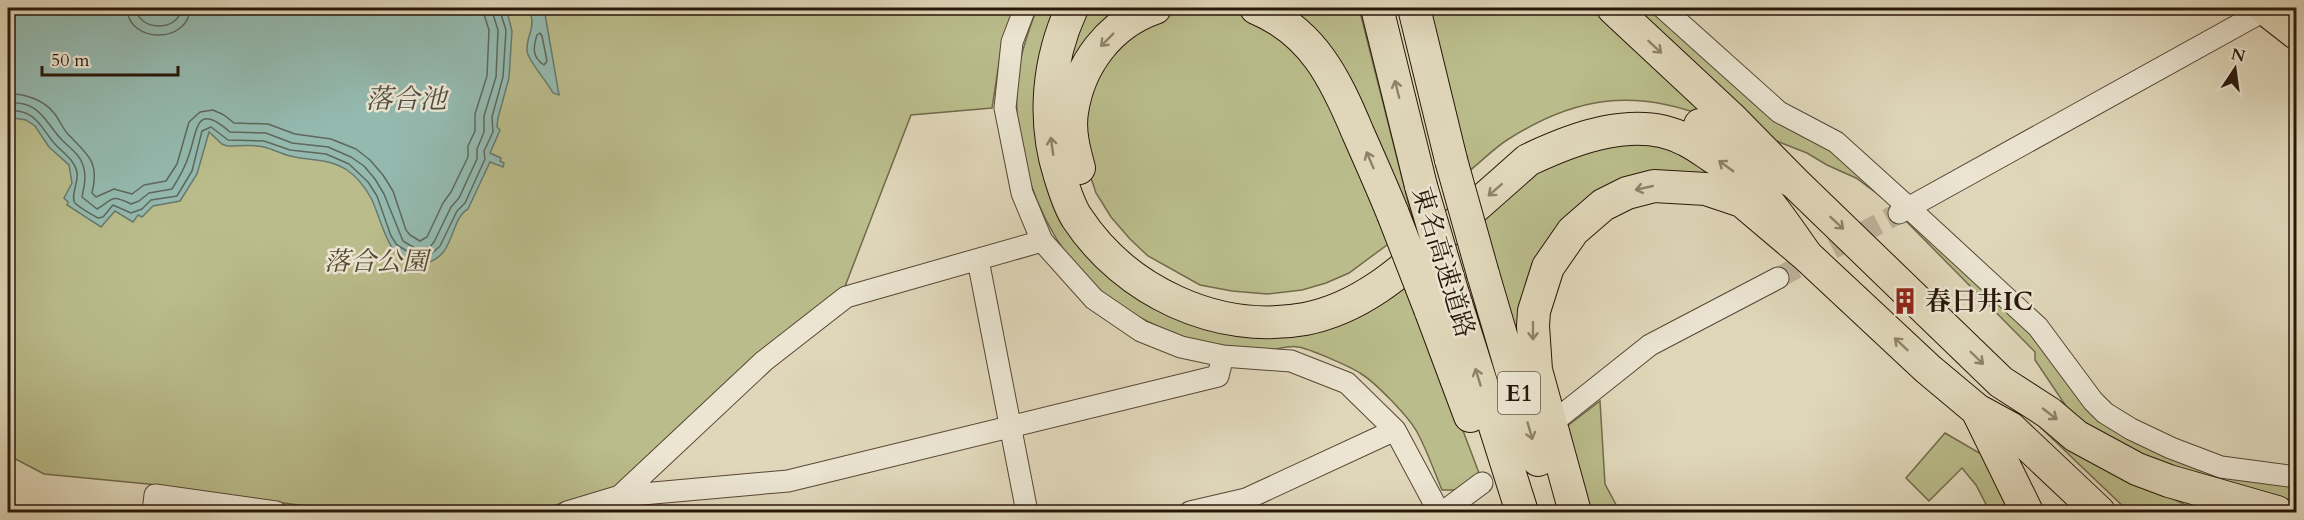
<svg xmlns="http://www.w3.org/2000/svg" width="2304" height="520" viewBox="0 0 2304 520" font-family="Cardo,'Noto Serif JP',serif">
<style>
.green{fill:#babc8b;stroke:#726a4a;stroke-width:1.5}
.water{fill:#94bab0;stroke:#69796d;stroke-width:1.5}
.lines{fill:none;stroke-linecap:round;stroke-linejoin:round}
.shore{stroke:#5e685c;stroke-width:1.5}
.minor-tunnel{stroke:#bbb197;stroke-width:21;stroke-dasharray:21 10;stroke-linecap:butt}
.minor-casing{stroke:#574735;stroke-width:23}
.highway-casing{stroke:#291709;stroke-width:34}
.minor{stroke:#ebe5d2;stroke-width:21}
.highway{stroke:#e0d7ba;stroke-width:32}
.highway-bridge-casing{stroke:#291709;stroke-width:34;stroke-linecap:butt}
.highway-bridge{stroke:#e0d7ba;stroke-width:32}
.oneway{stroke:#8e816a}
.labels{text-anchor:middle;stroke-width:5;stroke-linejoin:round;paint-order:stroke}
.shield{fill:#ebe5d2;stroke:#635545;stroke-width:1.5}
.shield-label{font-size:24px;font-weight:bold;fill:#291709}
.park-label{font-size:26px;font-style:italic;fill:#544930;stroke:#ebe5d2}
.street-label{font-size:26px;fill:#291709;stroke:#ebe5d2}
.poi-label{font-size:26px;font-weight:bold;fill:#291709;stroke:#ebe5d2;text-anchor:start}
.water-label{font-size:27px;font-style:italic;fill:#4e5043;stroke:#ebe5d2}
</style>
<rect width="100%" height="100%" fill="#e0d7ba"/>
<filter id="stains"><feTurbulence type="fractalNoise" baseFrequency=".00333" numOctaves="4"/><feColorMatrix values="0 0 0 0 .2 0 0 0 0 .09 0 0 0 0 .02 0 0 0 .5 -.17"/></filter>
<radialGradient id="worn" r=".72"><stop offset=".6" stop-color="#630" stop-opacity="0"/><stop offset="1" stop-color="#630" stop-opacity=".3"/></radialGradient>
<path class="green" d="M8 8H1014L1003 38 992 108 911 115 844 289 622 486 531 512H348L148 484 44 474 8 455Z
M1037 8H1059L1055 200 1228 332 1406 280 1479 473 1455 490H1442C1434 471 1427 450 1417 432 1409 417 1375 382 1360 373 1351 367 1308 348 1298 347 1288 345 1277 350 1266 350 1248 349 1226 347 1208 344 1171 336 1110 306 1085 278 1036 221 1008 144 1019 68 1022 48 1030 27 1037 8Z
M1083 8H1129L1057 85Z
M1172 8H1225L1254 15 1273 25 1324 82 1391 242 1349 273 1326 283 1302 290 1267 294 1232 291 1200 285 1148 256 1130 239 1111 217 1096 193 1086 163 1082 108 1101 62 1142 21Z
M1281 8H1359L1422 257Z
M1429 8H1600L1707 117C1633 88 1574 97 1507 140 1493 149 1481 162 1468 172Z
M1629 8H1656L1835 148 1891 204 1856 178 1827 165 1807 153 1774 140Z
M1610 139 1675 148 1745 195 1598 192 1577 207 1551 237 1526 361 1481 219 1547 162Z
M1911 219 2040 340 2101 417 2296 484V506L2136 458 2074 418 2035 360V352L1906 221Z
M1600 401 1605 484 1620 512H1590L1562 430Z
M2036 423 2108 467 2200 512H2129Z
M1945 433 1988 458 2015 512H1990L1976 485 1962 468 1929 501 1906 478Z"/>
<path class="water" d="M8 8H146L159 12 171 8H502L508 15 512 31 509 78 498 118 497 127 500 130 490 153 501 158 500 161 504 163 503 167 490 162 468 209C450 219 455 254 429 262 389 275 383 221 371 198 365 187 357 177 347 170 329 158 310 161 290 156 281 154 273 149 264 147 252 144 239 146 227 146L222 144 209 132 197 174 180 201 153 206 142 217 138 215 133 222 115 211 101 227 67 205 68 202 64 198 72 183 69 165 49 147 35 126 26 120 8 117Z
M528 8H544L559 95 553 93C547 81 528 61 527 51 526 33 538 28 528 8Z"/>
<g class="lines">
<path class="shore" d="M127 8C128 44 189 44 190 8
M136 8C138 32 180 32 181 8
M540 33 542 36 547 61 544 65C532 57 533 48 537 35Z
M8 94C24 93 44 100 54 113 59 119 62 127 67 133 87 155 100 160 92 193L96 197 114 189 132 194 144 185 166 181 177 164 189 122 200 112 213 110 224 115 234 123 268 124 295 134 331 139 356 149 370 160 383 175 393 191 406 230 410 235 420 241 427 237 443 203 451 192 468 157V146L475 131V114L487 76 489 30 482 8
M8 103C41 101 44 121 62 140 70 148 80 155 83 165 87 177 84 186 82 197L97 209C114 199 110 194 131 204L139 201 149 193 172 189C179 178 185 168 189 155 198 128 196 102 230 132L266 133 292 143 328 147 351 157 364 166 375 179 384 194 403 241 418 250 430 247 434 242 451 207 459 198 477 159V149L484 132V116L496 77 498 30 491 8
M8 111C35 109 40 126 54 143 63 153 74 159 77 172 79 181 70 197 75 203 81 209 91 214 98 218L103 217 113 205 131 213 142 209 151 200 177 196 192 171 202 131 211 127 228 140 264 141 290 150 326 154 349 164 368 182 377 196 391 236 397 245 417 257 429 256 440 246 457 211 465 203 485 159 484 151 493 132 492 117 503 77 506 30 499 8"/>
<path class="minor-tunnel" d="M1778 278 1899 213"/>
<defs>
<path id="minor" d="M1025 8 1012 42 1005 108 1022 193 1042 241 1094 299 1141 331 1181 347 1223 356 1291 361 1347 383 1395 430 1439 512
M1663 8 1779 112 1836 142 1909 208 2038 327 2093 401 2105 413 2131 429 2171 448 2221 467 2296 477
M1899 213 2269 8
M978 260 1027 512
M1562 415 1650 345 1778 278
M620 496 764 361 846 297 1042 241
M153 512 155 495 276 512
M567 512 620 496 788 481 1218 376 1223 356
M1190 512 1246 499 1395 430
M1443 512 1482 483"/>
<path id="highway" d="M1072 8C1048 60 1042 120 1060 176 1064 189 1069 206 1077 218 1125 291 1217 335 1305 319 1362 308 1404 269 1446 232 1474 208 1501 184 1528 160 1574 138 1637 114 1686 140 1696 145 1704 151 1713 157 1728 166 1746 177 1757 189 1776 210 1791 234 1807 256
M1256 8C1313 32 1335 78 1358 133 1370 160 1382 187 1393 214
M1377 8 1421 186
M1414 8 1451 160
M1613 8 1732 119 1795 183 2001 382 2049 413 2076 436 2137 469 2169 481 2277 512
M2264 8 2296 33
M1700 125 1720 135 1795 183
M1079 168C1074 150 1069 131 1072 112 1079 65 1109 24 1155 8
M1483 274 1538 460
M1453 294 1522 512
M1430 309 1470 416
M1977 410 2027 512
M1575 512 1536 370 1533 326 1534 311 1548 267 1573 231 1603 205 1627 193 1654 186 1706 189 1742 201 1807 256 1928 369 1977 410 2010 428 2099 512"/>
</defs>
<use href="#minor" class="minor-casing"/>
<use href="#highway" class="highway-casing"/>
<use href="#minor" class="minor"/>
<use href="#highway" class="highway"/>
<defs>
<path id="highway-bridge" d="M1451 160 1483 274
M1421 186 1453 294
M1393 214 1430 309"/>
</defs>
<use href="#highway-bridge" class="highway-bridge-casing"/>
<use href="#highway-bridge" class="highway-bridge"/>
</g>
<defs><path id="oneway-shaft" d="M-6 0H5M1.5-3L5.5 0L1.5 3" fill="none" stroke-width="1.6" stroke-linecap="round" stroke-linejoin="round" transform="scale(1.5)"/></defs>
<g class="oneway">
<use href="#oneway-shaft" transform="translate(1107 40) rotate(135)"/>
<use href="#oneway-shaft" transform="translate(1655 47) rotate(43)"/>
<use href="#oneway-shaft" transform="translate(1397 89) rotate(-104)"/>
<use href="#oneway-shaft" transform="translate(1052 146) rotate(-98)"/>
<use href="#oneway-shaft" transform="translate(1370 160) rotate(-113)"/>
<use href="#oneway-shaft" transform="translate(1726 166) rotate(-144)"/>
<use href="#oneway-shaft" transform="translate(1644 188) rotate(167)"/>
<use href="#oneway-shaft" transform="translate(1495 190) rotate(139)"/>
<use href="#oneway-shaft" transform="translate(1837 223) rotate(43)"/>
<use href="#oneway-shaft" transform="translate(1533 331) rotate(90)"/>
<use href="#oneway-shaft" transform="translate(1901 344) rotate(-137)"/>
<use href="#oneway-shaft" transform="translate(1977 358) rotate(44)"/>
<use href="#oneway-shaft" transform="translate(1478 377) rotate(-107)"/>
<use href="#oneway-shaft" transform="translate(2050 414) rotate(38)"/>
<use href="#oneway-shaft" transform="translate(1530 431) rotate(74)"/>
</g>
<defs>
<symbol id="building-bare" viewBox="-9 -9 18 18"><path d="M-4-6H4V6H1V3H-1V6H-4ZM-2.5-4.3h1.7v1.8h-1.7ZM.8-4.3h1.7v1.8H.8ZM-2.5-1h1.7V.8h-1.7ZM.8-1h1.7V.8H.8Z" fill="#8f2418" stroke="#ebe5d2" stroke-width="2.5" paint-order="stroke"/></symbol>
</defs>
<g fill-rule="evenodd">
<use href="#building-bare" x="1886" y="282" width="38" height="38"/>
</g>
<g class="labels">
<rect class="shield" x="1498" y="372" width="42" height="42" rx="4.5"/>
<g class="shield-label">
<text x="1519" y="401">E1</text>
</g>
<g class="park-label">
<text x="376" y="270">落合公園</text>
</g>
<g class="street-label">
<text transform="translate(1444 262) rotate(73)" y="9">東名高速道路</text>
</g>
<g class="poi-label">
<text x="1925" y="310">春日井IC</text>
</g>
<g class="water-label">
<text x="406" y="108">落合池</text>
</g>
</g>
<rect width="2304" height="520" fill="none" stroke="#e0d7ba" stroke-width="30"/>
<rect x="9" y="9" width="2286" height="502" fill="none" stroke="#291709" stroke-width="3"/>
<rect x="15" y="15" width="2274" height="490" fill="none" stroke="#291709" stroke-width="1.5"/>
<g transform="translate(2235 69) rotate(13)" stroke="#ebe5d2" stroke-width="4.5" paint-order="stroke">
<path d="M0-4.5L10 22L0 15L-10 22Z" fill="#291709"/>
<text y="-9" font-size="16" font-weight="bold" text-anchor="middle" fill="#291709">N</text>
</g>
<path d="M42 66v9h136v-9" fill="none" stroke="#291709" stroke-width="3"/>
<text x="51" y="66" font-size="18" fill="#291709" stroke="#ebe5d2" stroke-width="4.5" paint-order="stroke">50 m</text>
<rect width="100%" height="100%" filter="url(#stains)"/>
<rect width="100%" height="100%" fill="url(#worn)"/>
</svg>
